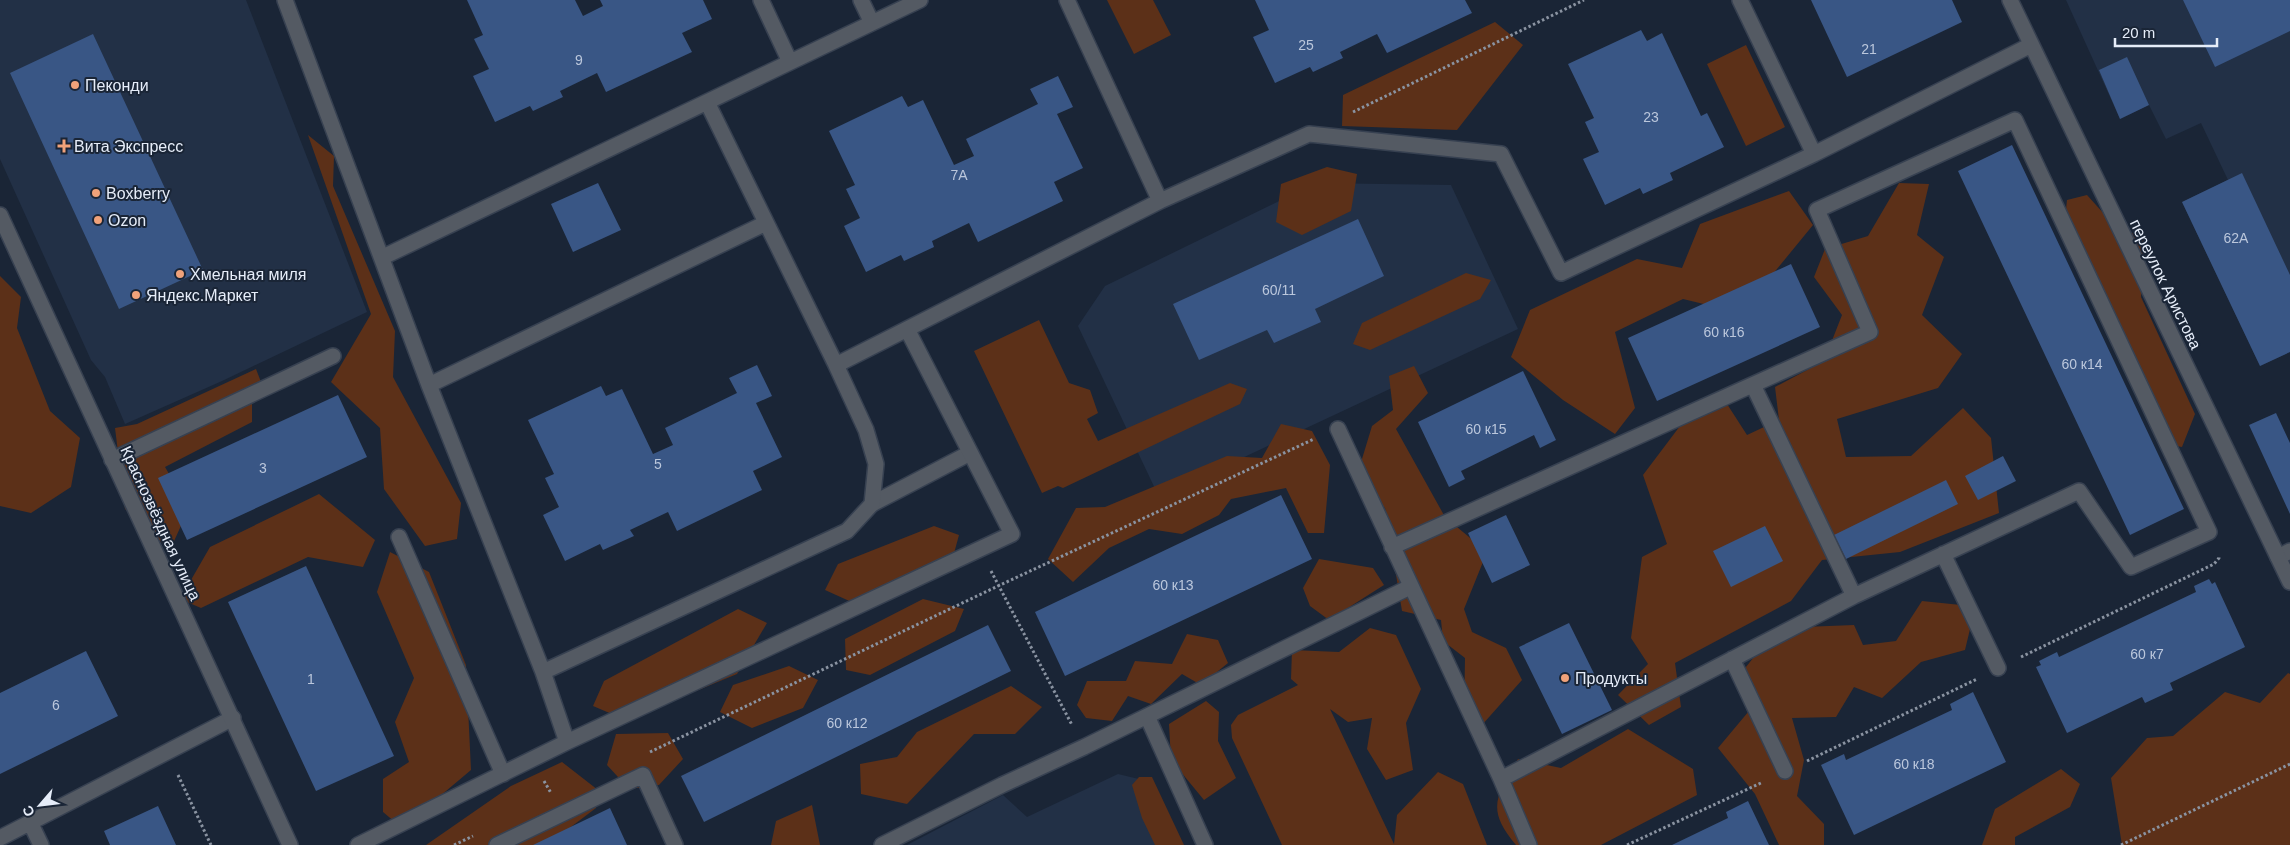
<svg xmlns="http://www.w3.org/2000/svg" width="2290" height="845" viewBox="0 0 2290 845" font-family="Arial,sans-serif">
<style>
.built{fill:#223046}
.green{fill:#5c3018}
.building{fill:#395685}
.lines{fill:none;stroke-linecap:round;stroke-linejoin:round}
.lane-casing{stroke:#374151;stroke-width:18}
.street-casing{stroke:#374151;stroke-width:18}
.path{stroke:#8a93a1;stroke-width:3;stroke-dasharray:2.5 2.5;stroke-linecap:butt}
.lane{stroke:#545a63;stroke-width:15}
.street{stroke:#545a63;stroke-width:15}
.poi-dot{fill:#f0a27a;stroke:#1a2536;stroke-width:2}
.labels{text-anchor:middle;stroke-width:4;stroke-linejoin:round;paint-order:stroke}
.number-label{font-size:14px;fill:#bbc7dc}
.poi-label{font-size:16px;fill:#e6edf9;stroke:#1a2536;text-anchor:start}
.street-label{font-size:16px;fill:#e6edf9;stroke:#1a2536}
</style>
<rect width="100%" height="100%" fill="#1a2536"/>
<path class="built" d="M0 0H246L367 312 222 381 125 424 105 377 91 360 0 159Z
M2066 0H2290V352L2260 366 2182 202 2228 180 2201 123 2166 139 2149 105 2120 119Z
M1316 183 1451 185 1518 329 1159 497 1078 326 1105 286Z
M1118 774 1147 781 1176 845H907L1003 795 1027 817Z"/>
<path class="green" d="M1107 0H1153L1171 35 1134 54Z
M1495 22 1523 45 1457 130 1342 126 1343 95Z
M1746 45 1785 127 1746 146 1707 64Z
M308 135 334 156 333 186 395 331 393 377 461 503 457 539 425 546 384 489 380 428 331 382 371 314Z
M1327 167 1357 174 1351 211 1302 235 1276 222 1281 184Z
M1899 183 1929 184 1917 235 1944 257 1922 315 1962 354 1938 388 1837 419 1846 457 1911 456 1963 408 1991 438 1999 513 1900 552 1822 560 1791 601 1675 663 1681 707 1649 725 1618 695 1648 664 1631 638 1642 557 1667 544 1643 475 1683 422 1727 404 1747 435 1779 420 1775 387 1824 361 1842 315 1814 277 1825 249 1868 236Z
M1789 191 1813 225 1741 313 1683 299 1615 332 1635 408 1615 434 1563 400 1511 357 1530 310 1637 259 1682 268 1700 224Z
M2087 195 2114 225 2146 239 2141 297 2195 414 2182 447 2160 443 2063 239 2067 200Z
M1466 273 1491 280 1480 299 1370 350 1353 344 1362 323Z
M0 276 21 297 17 328 50 411 80 438 71 487 31 513 0 506Z
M1039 320 1069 383 1090 390 1098 413 1087 419 1098 441 1230 383 1247 389 1240 404 1063 488 1058 486 1042 493 974 351Z
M1414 366 1428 393 1396 429 1445 517 1487 552 1464 609 1472 632 1506 648 1522 680 1482 725 1464 717 1465 658 1443 641 1441 620 1402 611 1385 508 1355 482 1372 426 1393 410 1389 376Z
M256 369 261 382 252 394V422L165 467 189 508 170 550 125 509 115 428 137 424Z
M1281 424 1312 431 1330 465 1324 533H1308L1286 488 1231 499 1219 515 1182 534 1149 529 1109 548 1073 582 1048 559 1076 508 1105 507 1227 456 1262 458Z
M319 494 375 540 363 567 308 557 201 608 180 599 210 547Z
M934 526 959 535 950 568 867 609 825 590 838 564Z
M390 552 429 572 466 665 471 770 402 828 383 812V779L409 762 395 722 414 678 377 592Z
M1319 559 1373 568 1384 585 1329 620 1310 606 1303 588Z
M923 599 964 609 955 631 870 675 846 670 845 639Z
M1922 601 1961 605 1971 625 1965 650 1921 662 1882 698 1854 687 1836 717 1792 718 1804 760 1797 796 1824 824V845H1779L1755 794 1718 748 1754 705 1742 672 1777 628 1854 625 1863 645 1896 641Z
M738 609 767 623 737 674 626 720 593 706 604 681Z
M1370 628 1396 635 1421 689 1406 723 1413 770 1386 780 1367 749 1372 718 1348 722 1330 709 1394 844 1397 815 1438 772 1463 784 1487 845H1282L1232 738 1231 725 1238 715 1298 685 1291 679 1292 650 1339 652Z
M1187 634 1218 640 1228 663 1201 685 1182 674 1151 704 1128 696 1112 721 1086 718 1077 705 1087 681H1126L1135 661 1172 664Z
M789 666 818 680 803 708 752 728 720 712 733 685Z
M2288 673 2290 674V845H2122L2111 778 2147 738 2173 736 2225 692 2260 703Z
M1011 686 1042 707 1015 734H974L907 804 861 794 860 764 897 757 917 732Z
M1206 701 1219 712 1218 741 1236 778 1204 800 1171 760 1169 724Z
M1628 729 1693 769 1697 795 1601 845H1516C1485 809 1497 795 1518 759L1561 768Z
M668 733 683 759 659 785 629 789 607 765 616 734Z
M562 762 598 790 596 808 547 845H426L511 786Z
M2061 769 2080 784 2070 807 2015 837V845H1982L1995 809Z
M1139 777H1152L1184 845H1155L1142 818 1132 785Z
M812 805 820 845H771L776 821Z"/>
<path class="building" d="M467 0H575L583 16 603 6 600 0H703L712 19 682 33 692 52 606 92 597 73 560 91 563 97 533 111 530 106 495 122 473 76 489 69 474 39 483 35Z
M1255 0H1465L1472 13 1387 53 1377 34 1340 52 1343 58 1313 72 1310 67 1275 83 1253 37 1269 30Z
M1811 0H1952L1962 22 1847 77Z
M2183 0H2290V31L2215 67Z
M1641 30 1647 41 1662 33 1701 116 1707 113 1724 147 1670 173 1673 180 1643 194 1640 188 1605 205 1583 159 1599 152 1585 122 1594 118 1568 64Z
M93 34 203 270 119 309 10 73Z
M2127 57 2149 105 2120 119 2099 70Z
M1058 76 1073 107 1057 114 1083 168 1054 182 1063 201 978 242 969 223 932 241 934 247 904 261 901 255 866 272 844 226 860 218 846 189 855 185 829 131 902 96 908 107 923 100 954 165 974 156 966 139 1038 104 1030 89Z
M2012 145 2184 509 2130 535 1958 171Z
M2242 173 2290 275V352L2260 366 2182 202Z
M598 183 621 230 573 252 551 204Z
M1358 219 1384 276 1315 309 1321 322 1274 343 1267 330 1199 360 1173 304Z
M1791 264 1820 327 1657 401 1628 338Z
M757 365 772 396 756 403 782 457 753 471 762 490 677 531 668 512 630 530 634 536 603 550 600 544 565 561 543 515 559 507 545 478 554 474 528 420 601 386 606 396 622 389 653 454 673 445 665 428 737 393 729 378Z
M1523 371 1556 440 1540 448 1534 435 1461 471 1465 479 1449 487 1418 422Z
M338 395 367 457 187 540 158 478Z
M2276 413 2290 443V514L2249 425Z
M2003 456 2016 481 1978 500 1965 476Z
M1946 480 1958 504 1846 559 1834 535Z
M1281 495 1312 559 1065 676 1035 612Z
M1506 515 1530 565 1492 583 1468 533Z
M1765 526 1783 561 1731 587 1713 551Z
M306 566 394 756 316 791 228 602Z
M2209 579 2212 584 2215 582 2245 647 2170 683 2173 690 2145 703 2142 697 2067 733 2036 667 2041 665 2039 661 2057 652 2059 657 2196 592 2194 586Z
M1569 623 1612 710 1562 734 1519 647Z
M988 625 1011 671 704 822 681 776Z
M86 651 118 716 0 774V693Z
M1973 692 2006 762 1854 835 1821 765 1844 754 1846 760 1952 710 1950 704Z
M1748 801 1769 845H1672L1728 818 1726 812Z
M158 806 176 845H110L104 831Z
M610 808 627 845H533Z"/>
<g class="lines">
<defs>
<path id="lane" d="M1753 385 1854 596
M1338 429 1501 779 1529 845
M112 460 333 356
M872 504 970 453
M399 537 503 774
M1392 547 1870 332 1817 210 2015 120 2209 532 2131 567 2079 491 1854 596 1501 779
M1943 554 1998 668
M2278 557 2290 551
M1732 659 1785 771
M1147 716 1205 845
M30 822 41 845
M0 838 233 718
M497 845 643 775 675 845
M882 845 1002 785 1084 747 1410 587"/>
<path id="street" d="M285 0 429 385 543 672 567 742
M761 0 790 62
M861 0 872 23
M1740 0 1814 154
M2010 0 2290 582
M707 102 836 365
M1160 201 1309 134 1501 154 1561 273 1814 154 2031 45
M0 215 290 845
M383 257 920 0
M429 385 766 223
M543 672 847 531 872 504 876 464 866 430 836 365 1160 201 1067 0
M358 845 567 742 1012 534 907 329"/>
</defs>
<use href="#lane" class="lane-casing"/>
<use href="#street" class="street-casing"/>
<path class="path" d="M1353 112 1584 0
M991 571 1072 725
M2021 657 2214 564 2219 558V555
M650 752 998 586 1314 439
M1807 761 1977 679
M178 775 211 845
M544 781 551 793
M454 845 473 836
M1627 845 1763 782
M2121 845 2290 764"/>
<use href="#lane" class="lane"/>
<use href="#street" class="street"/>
</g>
<g class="poi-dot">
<circle cx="75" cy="85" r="5"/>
<path d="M61.5 138.5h5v5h5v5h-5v5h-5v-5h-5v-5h5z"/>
<circle cx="96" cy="193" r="5"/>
<circle cx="98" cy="220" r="5"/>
<circle cx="180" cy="274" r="5"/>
<circle cx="136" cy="295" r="5"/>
<circle cx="1565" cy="678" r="5"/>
</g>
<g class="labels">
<g class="number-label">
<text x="1306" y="50">25</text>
<text x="1869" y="54">21</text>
<text x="579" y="65">9</text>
<text x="1651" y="122">23</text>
<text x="959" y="180">7А</text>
<text x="2236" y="243">62А</text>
<text x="1279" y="295">60/11</text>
<text x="1724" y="337">60 к16</text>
<text x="2082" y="369">60 к14</text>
<text x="1486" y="434">60 к15</text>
<text x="658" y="469">5</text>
<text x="263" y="473">3</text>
<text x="1173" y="590">60 к13</text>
<text x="2147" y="659">60 к7</text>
<text x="311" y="684">1</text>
<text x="56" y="710">6</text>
<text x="847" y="728">60 к12</text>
<text x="1914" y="769">60 к18</text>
</g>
<g class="poi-label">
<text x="85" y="91">Пеконди</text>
<text x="74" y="152">Вита Экспресс</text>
<text x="106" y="199">Boxberry</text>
<text x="108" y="226">Ozon</text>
<text x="190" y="280">Хмельная миля</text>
<text x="146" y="301">Яндекс.Маркет</text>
<text x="1575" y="684">Продукты</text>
</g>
<g class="street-label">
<text transform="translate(2166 284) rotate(64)" y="6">переулок Аристова</text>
<text transform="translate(161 523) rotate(65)" y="6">Краснозвёздная улица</text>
</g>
</g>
<g transform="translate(40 805) rotate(242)" stroke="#1a2536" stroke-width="4" paint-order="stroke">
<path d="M0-4L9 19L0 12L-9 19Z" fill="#e6edf9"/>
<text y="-8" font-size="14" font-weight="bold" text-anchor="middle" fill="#e6edf9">С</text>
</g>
<path d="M2115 38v8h102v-8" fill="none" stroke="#e6edf9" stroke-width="2.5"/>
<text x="2122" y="38" font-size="15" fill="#e6edf9" stroke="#1a2536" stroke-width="4" paint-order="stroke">20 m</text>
</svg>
